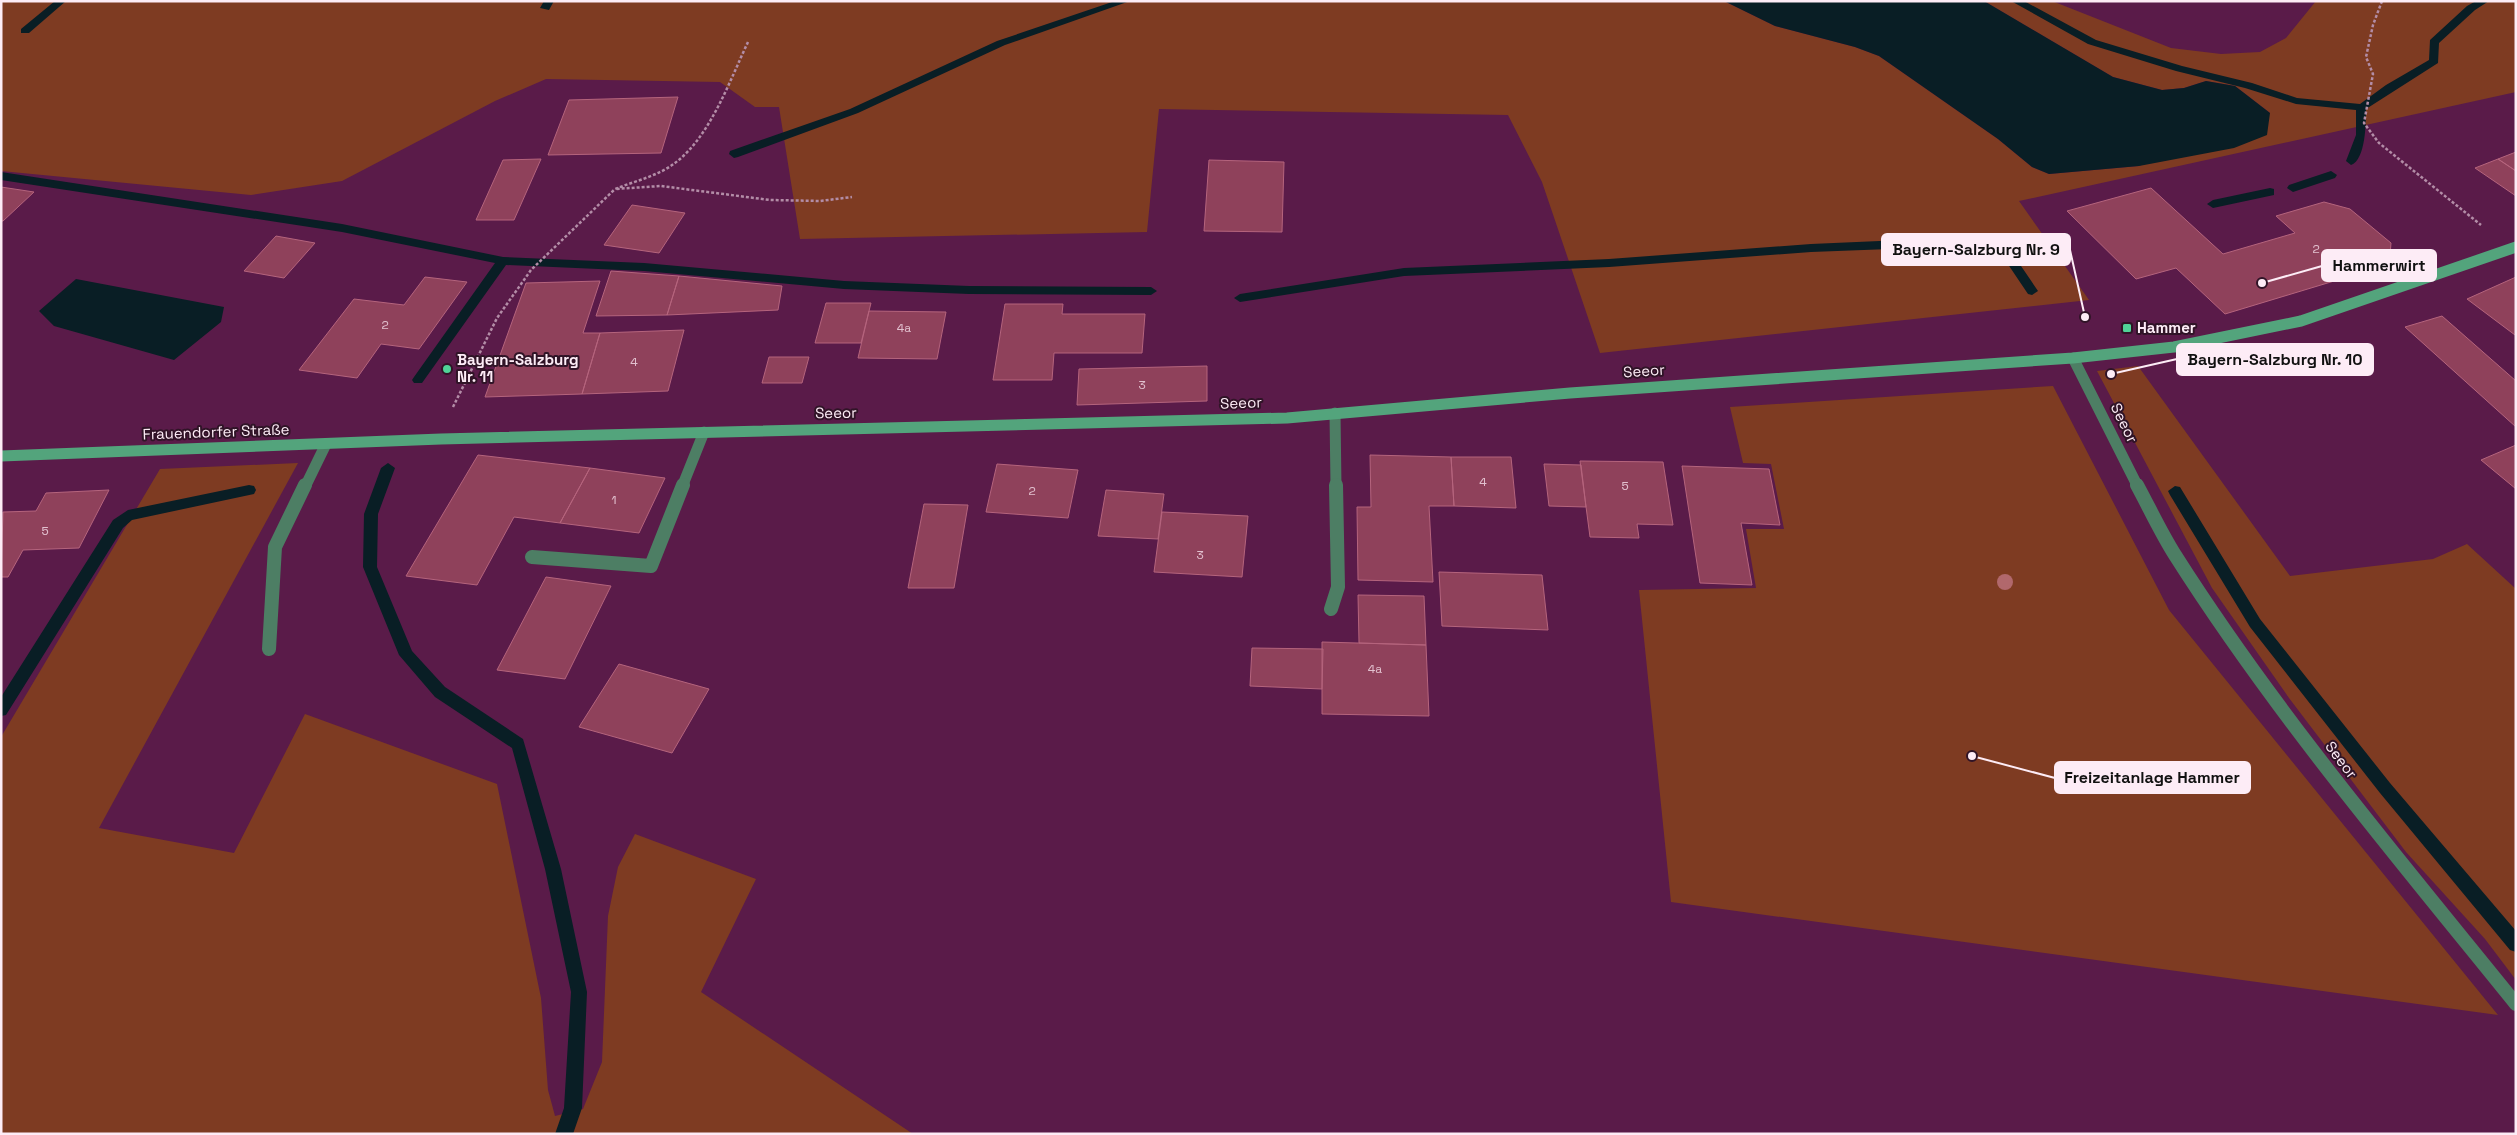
<svg xmlns="http://www.w3.org/2000/svg" width="2517" height="1135" viewBox="0 0 2517 1135" font-family="'Space Grotesk',sans-serif">
<style>
.green{fill:#7e3b22}
.water{fill:#091e25}
.lines{fill:none;stroke-linecap:round;stroke-linejoin:round}
.stream{fill:#091e25;fill-rule:evenodd}
.building{fill:#8f415b;stroke:#b5647d}
.path{stroke:#b38da7;stroke-width:2.5;stroke-dasharray:3 2;stroke-linecap:butt}
.service-far1{stroke:#4d7e64;stroke-width:11}
.service{stroke:#4d7e64;stroke-width:14}
.minor-far1{stroke:#4d7e64;stroke-width:11}
.minor{stroke:#4d7e64;stroke-width:14}
.secondary{stroke:#53a47c;stroke-width:11}
.tree{fill:#b1686c}
.poi-dot{fill:#50d398;stroke:#301427;stroke-width:2}
.labels{text-anchor:middle;stroke-width:4;stroke-linejoin:round;paint-order:stroke}
.number-label{font-size:12px;fill:#e2c1cf}
.poi-label{font-size:15px;font-weight:bold;fill:#fdecf6;stroke:#301427;text-anchor:start}
.street-label{font-size:15px;fill:#fdecf6;stroke:#301427}
.leader{fill:none;stroke:#fdecf6;stroke-width:2}
.callout-dot{fill:#fdecf6;stroke:#301427;stroke-width:2}
.callout{fill:#fdecf6;stroke:#fdecf6;stroke-width:2}
.callout-label{font-size:16px;text-anchor:middle;font-weight:bold;fill:#111}
</style>
<rect width="100%" height="100%" fill="#5a1b49"/>
<path class="green" d="M1 1H1724L1775 26 1855 47 1879 56 1998 139 2032 167 2049 174 2139 166 2270 113 2235 86 2206 81 2184 88 2162 90 2113 77 1984 1H2052L2171 48 2221 54 2260 52 2286 38 2316 1H2516V92L2019 201 2089 300 1600 353 1542 182 1508 115 1159 109 1147 232 800 239 779 107H755L720 82 546 79 495 101 342 181 251 195 1 171Z
M2138 366 2290 576 2433 559 2467 544 2516 589V980L2485 939 2406 852 2289 698 2212 588 2097 371Z
M2053 386 2169 610 2498 1015 1671 902 1639 590 1756 588 1746 529H1784L1771 464 1743 463 1730 407Z
M298 463 99 828 234 853 305 714 497 784 541 998 548 1090 555 1116 583 1109 602 1062 608 916 618 867 635 834 756 879 701 992 913 1134H1V737L160 469Z"/>
<path class="water" d="M1724 1H1984L2113 77 2162 90 2184 88 2206 81 2235 86 2270 113 2267 135 2234 148 2139 166 2049 174 2032 167 1998 139 1879 56 1855 47 1775 26Z
M76 279 224 307 221 322 174 360 54 326 39 311Z"/>
<g class="lines">
<path class="stream" d="M55 1H66L29 33H21V29Z
M544 1H554L549 10 540 8Z
M1115 1H1130L1005 45 858 113 738 157 734 158 729 154 730 151 850 109 997 41Z
M2011 1H2024L2096 40 2182 66 2252 83 2297 98 2360 104 2386 85 2429 60 2430 40 2467 6 2476 1H2489L2475 10 2439 43 2438 63 2366 109C2366 121 2366 160 2351 165L2346 161 2356 135V110L2296 104 2245 88 2176 71 2088 44Z
M2331 171 2337 175 2335 178 2293 192 2287 188 2289 185Z
M1 172 342 224 503 257 644 263 844 281 969 286 1151 287 1157 291 1151 295 969 294 844 289 644 271 506 265 422 383H414L412 380 414 377 495 263 342 232 1 180Z
M2270 188 2274 189V195L2213 208 2207 204 2213 200Z
M2065 233 2069 234V240L2006 244 2038 291 2032 295 2028 294 1995 245 1811 252 1609 267 1404 276 1240 302 1234 298 1240 294 1404 268 1609 259 1811 244Z
M388 463 395 468 378 514 377 567 412 651 445 687 523 739 561 869 587 992 582 1108 573 1134H555L564 1108 571 992 545 869 512 748 435 697 399 655 363 567 364 514 381 468Z
M249 485 254 486 256 490 254 494 132 520 123 528 6 715 1 716V697L113 520 128 510Z
M2175 486 2180 487 2260 619 2390 783 2516 931V952L2510 950 2380 793 2250 627 2170 495 2168 491Z"/>
</g>
<path class="building" d="M678 97 661 153 548 155 569 100Z
M2516 152V171L2498 159Z
M541 159 514 220H476L503 160Z
M2498 159 2516 171V196L2475 168Z
M1209 160 1284 162 1282 232 1204 231Z
M1 187 34 192 3 221H1Z
M2151 188 2223 254 2295 233 2276 216 2324 202 2350 209 2391 243 2390 256 2397 262 2225 314 2176 268 2136 279 2067 211Z
M632 205 685 213 659 253 604 245Z
M276 236 315 243 284 278 244 271Z
M611 271 679 276 667 315 596 316Z
M679 276 782 286 778 310 667 315Z
M425 277 467 282 419 349 381 344 357 378 299 370 354 299 404 305Z
M2516 277V335H2515L2467 299Z
M600 281 583 333H600L582 394 485 397 526 283Z
M826 303H871L861 343H815Z
M1005 304H1063L1062 314H1145L1142 353H1054L1052 380H993Z
M869 311 946 312 937 359 858 358Z
M2442 316 2516 381V427L2405 327Z
M684 330 668 391 582 394 600 333Z
M769 357H809L802 383H762Z
M1207 366V401L1077 405 1079 369Z
M2516 445V489L2481 460Z
M478 455 590 468 560 523 514 517 477 585 406 576Z
M1370 455 1451 457 1454 506H1429L1433 582 1358 580 1357 507H1371Z
M1451 457H1511L1516 508 1454 506Z
M1580 461 1663 462 1673 525 1637 524 1639 538 1590 537Z
M997 464 1078 470 1068 518 986 512Z
M1544 464 1581 465 1586 507 1549 506Z
M1682 466 1769 469 1780 525 1741 523 1752 585 1700 583Z
M590 468 665 478 639 533 560 523Z
M109 490 79 548 23 550 8 577H1L3 512 36 511 46 493Z
M1106 490 1164 494 1158 539 1098 536Z
M924 504 968 505 954 588H908Z
M1162 512 1248 516 1242 577 1154 572Z
M1439 572 1542 575 1548 630 1442 626Z
M546 577 611 586 565 679 497 670Z
M1358 595 1424 596 1426 645 1359 643Z
M1322 642 1426 645 1429 716 1322 714Z
M1252 648 1323 649 1322 689 1250 686Z
M619 664 709 689 672 753 579 727Z"/>
<g class="lines">
<path class="path" d="M2382 1 2373 25 2366 57 2373 74 2364 123 2379 143 2481 225
M748 42C730 80 710 137 675 163 658 176 635 181 615 189L661 186 770 200 820 201 852 197
M453 407 497 318 531 270 615 189"/>
<path class="service-far1" d="M1335 413 1336 487
M305 487 326 444
M682 487 704 432"/>
<path class="service" d="M532 557 651 566 683 485
M1331 609 1338 587 1336 485
M269 649 275 547 305 485"/>
<path class="minor-far1" d="M2073 358 2138 487"/>
<path class="minor" d="M2137 485C2150 509 2161 533 2175 555 2276 714 2398 858 2516 1004"/>
<path class="secondary" d="M1 456 441 439 1287 418 1570 393 2073 358 2174 347 2301 321 2516 247"/>
</g>
<circle class="tree" cx="2005" cy="582" r="8"/>
<g class="poi-dot">
<rect x="2122" y="323" width="10" height="10" rx="2.5"/>
<circle cx="447" cy="369" r="5"/>
</g>
<g class="labels">
<g class="number-label">
<text x="2316" y="253">2</text>
<text x="385" y="329">2</text>
<text x="904" y="332">4a</text>
<text x="634" y="366">4</text>
<text x="1142" y="389">3</text>
<text x="1483" y="486">4</text>
<text x="1625" y="490">5</text>
<text x="1032" y="495">2</text>
<text x="614" y="504">1</text>
<text x="45" y="535">5</text>
<text x="1200" y="559">3</text>
<text x="1375" y="673">4a</text>
</g>
<g class="poi-label">
<text x="2137" y="333">Hammer</text>
<text x="457" y="365">Bayern-Salzburg<tspan x="457" dy="17">Nr. 11</tspan></text>
</g>
<g class="street-label">
<text transform="translate(1644 371) rotate(-4)" y="5">Seeor</text>
<text transform="translate(1241 403) rotate(-2)" y="5">Seeor</text>
<text transform="translate(836 413) rotate(-1)" y="5">Seeor</text>
<text transform="translate(2124 423) rotate(64)" y="5">Seeor</text>
<text transform="translate(216 432) rotate(-2)" y="5">Frauendorfer Straße</text>
<text transform="translate(2341 760) rotate(53)" y="5">Seeor</text>
</g>
</g>
<path class="leader" d="M2085 317L2070 250M2262 283L2322 266M2111 374L2177 359M1972 756L2055 778"/>
<g class="callout-dot">
<circle cx="2085" cy="317" r="5"/>
<circle cx="2262" cy="283" r="5"/>
<circle cx="2111" cy="374" r="5"/>
<circle cx="1972" cy="756" r="5"/>
</g>
<g class="callout">
<rect x="1882" y="234" width="188" height="31" rx="5"/>
<rect x="2322" y="250" width="114" height="31" rx="5"/>
<rect x="2177" y="344" width="196" height="31" rx="5"/>
<rect x="2055" y="762" width="195" height="31" rx="5"/>
</g>
<g class="callout-label">
<text x="1976" y="255">Bayern-Salzburg Nr. 9</text>
<text x="2379" y="271">Hammerwirt</text>
<text x="2275" y="365">Bayern-Salzburg Nr. 10</text>
<text x="2152" y="783">Freizeitanlage Hammer</text>
</g>
<rect width="2517" height="1135" fill="none" stroke="#fdecf6" stroke-width="5"/>
</svg>
